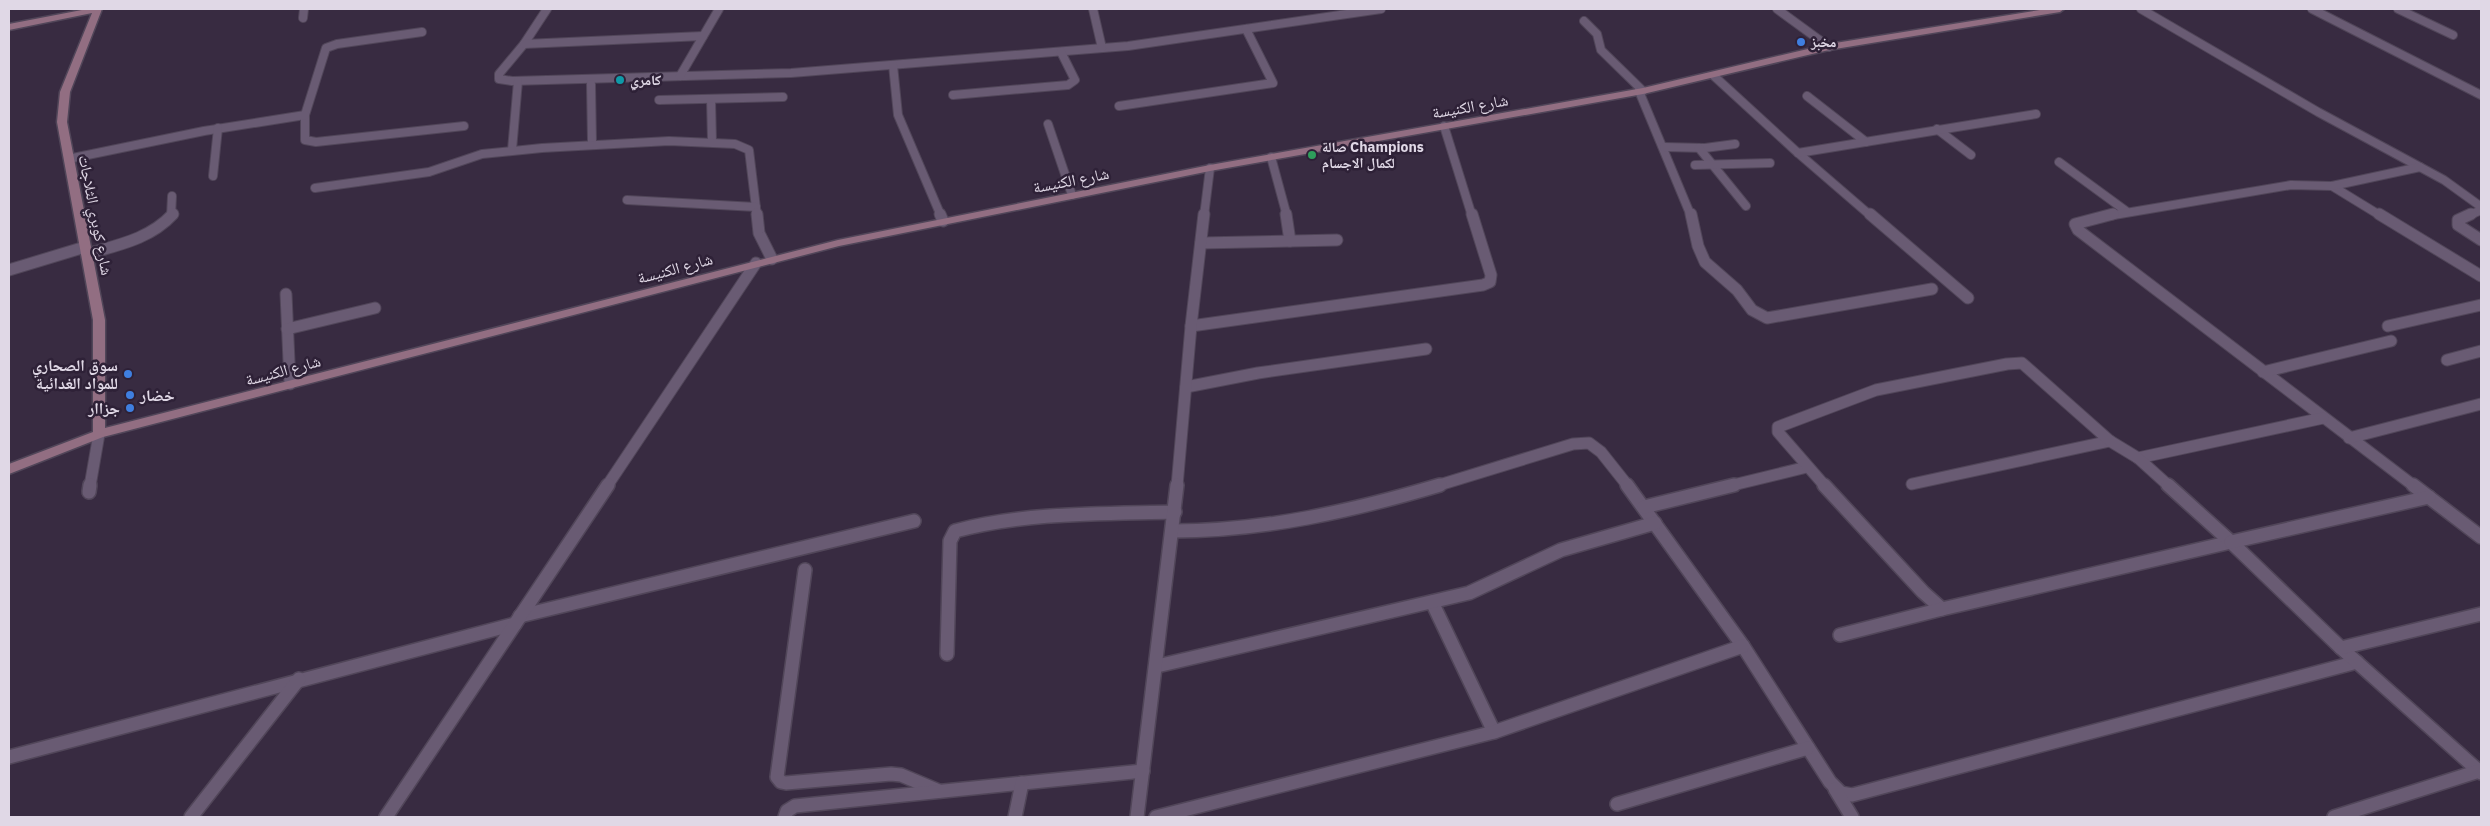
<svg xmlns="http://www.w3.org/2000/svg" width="2490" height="826" font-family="'IBM Plex Sans','Noto Naskh Arabic',sans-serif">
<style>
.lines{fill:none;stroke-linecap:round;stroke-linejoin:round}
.street-far2-casing{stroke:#514659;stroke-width:10}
.street-far1-casing{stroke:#514659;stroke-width:13}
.street-casing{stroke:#514659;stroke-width:16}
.secondary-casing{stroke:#514659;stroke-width:3}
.street-far2{stroke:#695b73;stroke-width:8}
.street-far1{stroke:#695b73;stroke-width:11}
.street{stroke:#695b73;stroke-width:13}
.secondary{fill:#926e82;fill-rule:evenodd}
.shop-dot{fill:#3f7fe0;stroke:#2e2137;stroke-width:2}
.culture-dot{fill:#0f9aa8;stroke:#2e2137;stroke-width:2}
.leisure-dot{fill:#2e9e5b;stroke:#2e2137;stroke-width:2}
.labels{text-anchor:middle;stroke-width:5;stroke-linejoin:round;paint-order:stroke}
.far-poi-label{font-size:14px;font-weight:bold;fill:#e0d8e6;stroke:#2e2137;text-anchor:start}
.street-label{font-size:16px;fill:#e0d8e6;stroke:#2e2137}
.poi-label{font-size:16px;font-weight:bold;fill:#e0d8e6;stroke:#2e2137;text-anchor:end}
</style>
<rect width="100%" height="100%" fill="#382b41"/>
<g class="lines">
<g class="street-far2-casing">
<g id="street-far2">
<polyline points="547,9 524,44 499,74 499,79 512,81 791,73 1128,46 1381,9"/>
<polyline points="1093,9 1102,48"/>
<polyline points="1777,9 1829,47"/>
<polyline points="2141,9 2318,112 2420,167"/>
<polyline points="2312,9 2481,95"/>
<polyline points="2398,9 2453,35"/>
<polyline points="303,18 304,9"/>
<polyline points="1584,21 1597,34 1601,50 1643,91"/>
<polyline points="422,32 337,44 326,48 305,115 305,140 316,142 464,126"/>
<polyline points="524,44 703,36"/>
<polyline points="893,65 898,115 941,216"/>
<polyline points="680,76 719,9"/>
<polyline points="1714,76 1798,153 1871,216"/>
<polyline points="591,84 592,143"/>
<polyline points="1639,91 1691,216"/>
<polyline points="953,95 1068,85 1075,80 1061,52"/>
<polyline points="1807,96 1866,142"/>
<polyline points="711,99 712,142"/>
<polyline points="659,100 783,97"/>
<polyline points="1119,106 1273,83 1246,29"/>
<polyline points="1048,124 1072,195"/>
<polyline points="1444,126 1472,216"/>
<polyline points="1937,129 1971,155"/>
<polyline points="1664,147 1705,148 1735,144"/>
<polyline points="1699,148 1746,206"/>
<polyline points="512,150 518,81"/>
<polyline points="1798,153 2036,114"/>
<polyline points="1271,157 1287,216"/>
<polyline points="68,159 204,131 305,115"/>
<polyline points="2059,162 2126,211"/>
<polyline points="1695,165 1770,163"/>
<polyline points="213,176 218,128"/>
<polyline points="2332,186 2381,216"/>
<polyline points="315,188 429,172 482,154 542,148 669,141 735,144 749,150 757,216"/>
<polyline points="627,200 756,207"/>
<polyline points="171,216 172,196"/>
<polyline points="1204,216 1210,168"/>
<polyline points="2108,216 2291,185 2332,186 2420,167 2444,180 2480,206 2479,211 2468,216"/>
</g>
</g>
<g class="street-far1-casing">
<g id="street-far1">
<polyline points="757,214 759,233 772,259"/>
<polyline points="940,214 943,221"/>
<polyline points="1286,214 1290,241"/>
<polyline points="1691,214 1698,246 1705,262 1737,290 1752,310 1767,318 1932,289"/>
<polyline points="1870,214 1968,298"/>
<polyline points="2113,214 2075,224 2078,230 2414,486"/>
<polyline points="2379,214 2481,276"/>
<polyline points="2471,214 2458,220 2458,225 2481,240"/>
<polyline points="1201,243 1337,240"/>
<path d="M87,254C118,245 150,239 173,214"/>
<polyline points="9,270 85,247"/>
<polyline points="286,294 290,384"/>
<polyline points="1191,326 1483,285 1490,282 1491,275 1472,214"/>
<polyline points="2388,326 2481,305"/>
<polyline points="287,329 375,308"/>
<polyline points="2447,360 2481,351"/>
<polyline points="2263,372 2391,341"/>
<polyline points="1186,387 1258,373 1426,349"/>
<polyline points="2349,438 2481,404"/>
<polyline points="2138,458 2323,418"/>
<polyline points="1912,484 2110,441"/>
<polyline points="90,486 99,434"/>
<polyline points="607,486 756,263"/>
<polyline points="1177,486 1191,326 1204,214"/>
<polyline points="1436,486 1573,444 1589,443 1601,452 1628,486"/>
<polyline points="1729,486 1807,467"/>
<polyline points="1825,486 1778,432 1778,427 1876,390 2007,364 2022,363 2110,441 2138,458 2169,486"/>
</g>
</g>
<g class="street-casing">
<g id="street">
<polyline points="1627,485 1743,646 1830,782 1841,793 1852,795 2357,662"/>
<polyline points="1824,485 1923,592 1942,609 2231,542"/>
<polyline points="2168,485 2231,542"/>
<polyline points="2413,485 2481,537"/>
<polyline points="89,492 90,485"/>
<polyline points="1644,507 1734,485"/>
<path d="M1173,531C1265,531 1352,511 1440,485"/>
<polyline points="2231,542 2341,648 2481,773"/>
<polyline points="2231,542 2429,497"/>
<polyline points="805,570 777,777 781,782 786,783 891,774 901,775 939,791"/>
<polyline points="1432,602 1494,732"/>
<polyline points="520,616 914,521"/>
<polyline points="1840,635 1942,609"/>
<polyline points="2341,648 2481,614"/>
<path d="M947,654L950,541L955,531C1026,512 1102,514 1175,512"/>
<polyline points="1157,666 1469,593 1561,550 1655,523"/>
<polyline points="9,757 515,624"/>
<polyline points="1835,789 1852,817"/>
<polyline points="1617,804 1808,748"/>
<polyline points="191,817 299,679"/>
<polyline points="386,817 608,485"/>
<polyline points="785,817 787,811 795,806 1143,771"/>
<polyline points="1015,817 1022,783"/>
<polyline points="1137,817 1177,485"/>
<polyline points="1156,817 1494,732 1743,646"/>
<polyline points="2334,817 2479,771"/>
</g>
</g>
<g class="secondary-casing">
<polygon id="secondary" points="87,9 102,9 70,92 67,122 105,320 105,428 838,240 1210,165 1643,88 1829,44 2046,9 2064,9 2060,12 1829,50 1643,94 1210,171 839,246 103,437 9,474 9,464 93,432 93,320 57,122 60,92 92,13 9,30 9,24"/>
</g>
<use href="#street-far2" class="street-far2"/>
<use href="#street-far1" class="street-far1"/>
<use href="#street" class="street"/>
<use href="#secondary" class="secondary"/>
</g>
<g class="shop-dot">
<circle cx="1801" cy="42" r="5"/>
<circle cx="128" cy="374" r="5"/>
<circle cx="130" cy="395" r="5"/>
<circle cx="130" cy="408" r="5"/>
</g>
<circle class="culture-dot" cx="620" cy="80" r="5"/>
<circle class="leisure-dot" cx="1312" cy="155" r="5"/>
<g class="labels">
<g class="far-poi-label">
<text x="1811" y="47">مخبز</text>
<text x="630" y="85">كامري</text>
<text x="1322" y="152">صالة Champions<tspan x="1322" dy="16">لكمال الاجسام</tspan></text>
</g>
<g class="street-label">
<text transform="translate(1470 106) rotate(-10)" y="6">شارع الكنيسة</text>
<text transform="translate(1071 180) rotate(-11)" y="6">شارع الكنيسة</text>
<text transform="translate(96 215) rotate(79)" y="6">شارع كوبري الثلاجات</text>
<text transform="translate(675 268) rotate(-15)" y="6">شارع الكنيسة</text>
<text transform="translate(283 370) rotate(-15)" y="6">شارع الكنيسة</text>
</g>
<g class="poi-label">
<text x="118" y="371">سوق الصحاري<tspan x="118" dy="18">للمواد الغدائية</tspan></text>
<text x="140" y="401" text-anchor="start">خضار</text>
<text x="120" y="414">جزاار</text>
</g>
</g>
<rect width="2490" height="826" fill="none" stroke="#e0d8e6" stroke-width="20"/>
</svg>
